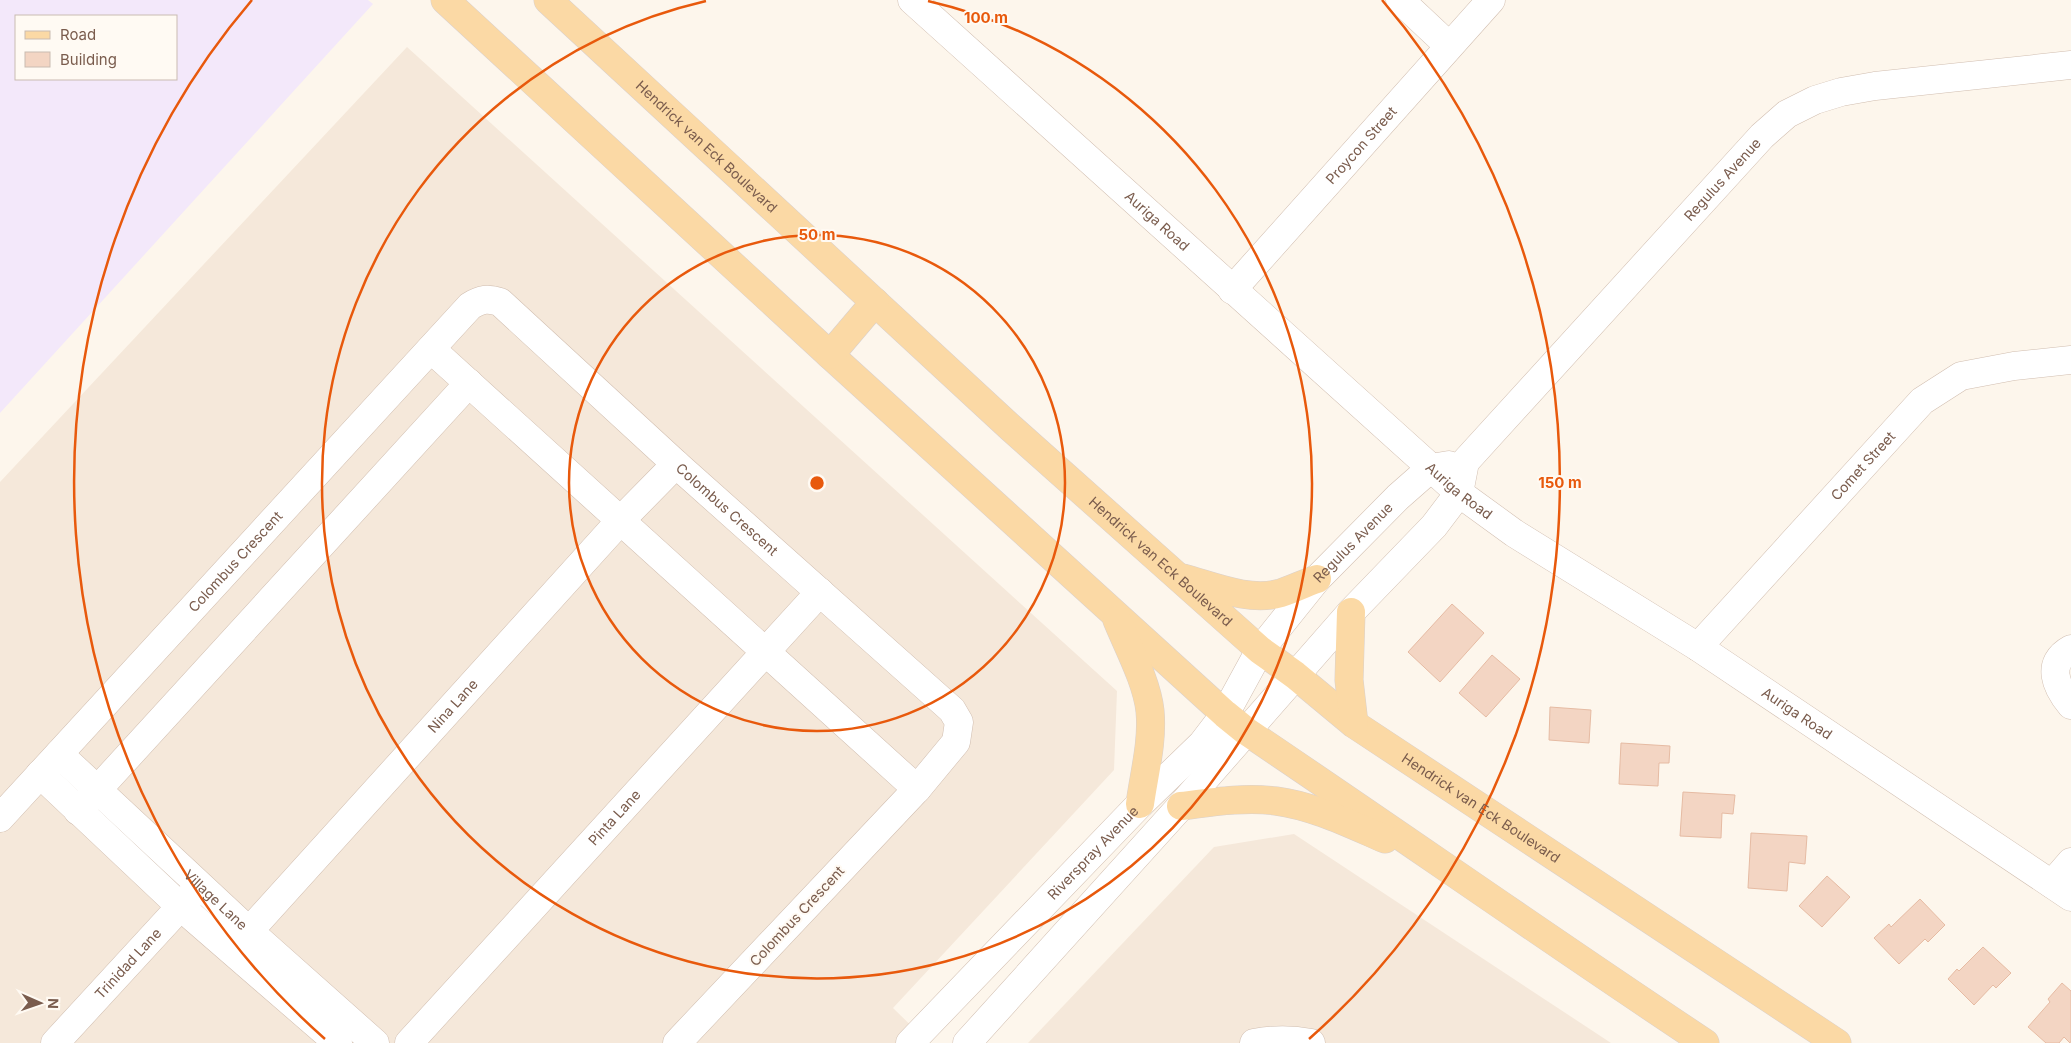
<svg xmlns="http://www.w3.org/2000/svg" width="2071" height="1043" font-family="Inter,sans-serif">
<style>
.residential{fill:#f5e8da}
.education{fill:#f3e8fa;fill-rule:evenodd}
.building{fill:#f3d5c3;stroke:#e6bba3}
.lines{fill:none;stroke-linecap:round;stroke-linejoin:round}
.minor-casing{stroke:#d1beb0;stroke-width:29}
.major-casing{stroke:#dad1cd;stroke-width:29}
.minor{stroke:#fff;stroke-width:28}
.major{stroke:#fbd9a5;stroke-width:28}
.ring{fill:none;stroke:#e8590c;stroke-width:2.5}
.labels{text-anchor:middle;stroke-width:4;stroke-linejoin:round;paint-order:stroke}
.street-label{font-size:14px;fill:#7a5c4d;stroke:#fffaf3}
.centre{fill:#e8590c;stroke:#fffaf3;stroke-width:2.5}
.ring-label{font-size:15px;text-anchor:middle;font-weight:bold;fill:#e8590c;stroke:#fffaf3;stroke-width:4;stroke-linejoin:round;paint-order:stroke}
</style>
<rect width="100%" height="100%" fill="#fdf6ec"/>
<g class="residential">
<polygon points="407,47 1117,691 1114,770 893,1008 929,1043 0,1043 0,482"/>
<polygon points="1294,834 1611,1043 1028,1043 1214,847"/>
</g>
<path class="education" d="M0,0H368L373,4L0,413ZM16,16H176V79H16Z"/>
<g class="building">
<polygon points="1452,604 1484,633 1440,682 1408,652"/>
<polygon points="1492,655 1520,679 1486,717 1459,693"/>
<polygon points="1550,707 1591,710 1589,743 1549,740"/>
<polygon points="1621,743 1670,746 1669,763 1659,763 1658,786 1619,784"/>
<polygon points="1683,792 1735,795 1733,814 1722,813 1721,838 1680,836"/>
<polygon points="1751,833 1807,836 1805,864 1789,862 1787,891 1748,888"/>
<polygon points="1827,876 1850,897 1822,927 1799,906"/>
<polygon points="1920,899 1945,925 1928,942 1925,939 1899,964 1874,938 1889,924 1891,927"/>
<polygon points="1983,947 2011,973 1996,988 1993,985 1974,1005 1948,979 1957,969 1959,971"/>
<polygon points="2062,983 2071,991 2071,1041 2070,1043 2064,1037 2059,1043 2046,1043 2028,1027 2050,1002 2048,999"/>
</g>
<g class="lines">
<g class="minor-casing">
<g id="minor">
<path id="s1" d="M912,0L1459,493L1514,533L1698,647L2071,897"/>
<polyline points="1400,0 1448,45"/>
<path id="s2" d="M1232,290L1491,0"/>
<polyline points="431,349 917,789"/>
<path id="s3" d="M1698,647L1922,401L1961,376L2014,366L2071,360"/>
<path d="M2071,649C2045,663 2056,687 2071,705"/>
<path id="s4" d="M59,754L249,931L375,1043"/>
<polyline points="40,774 181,907 338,1043"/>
<polyline points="78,811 469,383"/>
<path id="s5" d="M0,818L470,306C481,299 488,298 500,302L676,464L952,710L959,722L956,742L917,789L677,1043"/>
<polyline points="2052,884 2071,862"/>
<path id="s6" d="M232,950L620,521L676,464"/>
<path id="s7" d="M55,1043L193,893"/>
<path id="s8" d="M409,1043L820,592"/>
<path id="s9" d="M910,1043L1140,804L1202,744L1225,714L1260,650L1317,579L1398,497L1431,468L1449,465"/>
<path id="s10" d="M967,1043L1181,806L1351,612L1434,526L1459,493L1465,462L1762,136L1787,114L1815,100L1841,92L1875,86L2071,65"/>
<path d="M1254,1043C1274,1039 1291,1039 1311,1043"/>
</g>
</g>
<g class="major-casing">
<g id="major">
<path d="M445,0L830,355L1225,714L1246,731C1399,834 1551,941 1705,1043"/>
<path id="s11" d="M548,0L1011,428L1260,650L1295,675L1354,724L1837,1043"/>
<polyline points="830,355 875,302"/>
<path d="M1183,578C1213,586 1249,602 1281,593C1293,589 1305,583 1317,579"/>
<polyline points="1351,612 1349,680 1354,724"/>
<path d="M1117,620C1128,647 1147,682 1150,711C1153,742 1144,774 1140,804"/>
<path d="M1181,806C1213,802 1245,797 1276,801C1314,806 1350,824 1385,839"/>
</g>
</g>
<use href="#minor" class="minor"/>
<use href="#major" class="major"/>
</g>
<g class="ring">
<circle cx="817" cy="483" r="248"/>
<path d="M928 1A495 495 0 1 1 706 1"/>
<path d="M325 1039A743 743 0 0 1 252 0M1382 0A743 743 0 0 1 1309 1039"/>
</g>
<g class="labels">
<g class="street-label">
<text dy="5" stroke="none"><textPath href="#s2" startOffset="194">Proycon Street</textPath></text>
<text dy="5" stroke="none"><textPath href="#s11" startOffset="216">Hendrick van Eck Boulevard</textPath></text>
<text dy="5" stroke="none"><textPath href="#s10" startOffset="1152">Regulus Avenue</textPath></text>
<text dy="5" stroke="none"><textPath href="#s1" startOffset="330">Auriga Road</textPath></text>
<text dy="5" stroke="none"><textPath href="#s3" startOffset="245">Comet Street</textPath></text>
<text dy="5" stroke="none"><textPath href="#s1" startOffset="735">Auriga Road</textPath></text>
<text dy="5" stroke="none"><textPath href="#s5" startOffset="1034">Colombus Crescent</textPath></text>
<text dy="5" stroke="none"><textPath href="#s9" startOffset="671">Regulus Avenue</textPath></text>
<text dy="5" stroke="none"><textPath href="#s5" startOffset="348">Colombus Crescent</textPath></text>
<text dy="5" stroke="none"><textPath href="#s11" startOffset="831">Hendrick van Eck Boulevard</textPath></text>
<text dy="5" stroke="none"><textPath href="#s6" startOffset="329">Nina Lane</textPath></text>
<text dy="5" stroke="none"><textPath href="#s1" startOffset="1140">Auriga Road</textPath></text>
<text dy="5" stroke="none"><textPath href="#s11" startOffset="1236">Hendrick van Eck Boulevard</textPath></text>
<text dy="5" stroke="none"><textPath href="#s8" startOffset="305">Pinta Lane</textPath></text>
<text dy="5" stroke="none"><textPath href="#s9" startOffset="264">Riverspray Avenue</textPath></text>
<text dy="5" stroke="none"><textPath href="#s4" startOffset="214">Village Lane</textPath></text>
<text transform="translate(797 916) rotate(-47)" y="5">Colombus Crescent</text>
<text dy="5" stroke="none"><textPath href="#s7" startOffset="108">Trinidad Lane</textPath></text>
</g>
</g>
<circle cx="817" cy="483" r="8" class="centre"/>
<g class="ring-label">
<text x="986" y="23">100 m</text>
<text x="817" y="240">50 m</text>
<text x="1560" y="488">150 m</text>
</g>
<rect x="15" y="15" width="162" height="65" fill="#fffaf3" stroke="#cabbb1"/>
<rect x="25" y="31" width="25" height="8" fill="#fbd9a5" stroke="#cabbb1"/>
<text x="60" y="40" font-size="15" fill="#7a5c4d">Road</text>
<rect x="25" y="52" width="25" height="15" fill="#f3d5c3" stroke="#cabbb1"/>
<text x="60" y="65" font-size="15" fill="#7a5c4d">Building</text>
<g transform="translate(40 1003) rotate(92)" stroke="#fffaf3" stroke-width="4" paint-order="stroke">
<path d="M0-4L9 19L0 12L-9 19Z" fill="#7a5c4d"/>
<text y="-8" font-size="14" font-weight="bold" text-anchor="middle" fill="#7a5c4d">N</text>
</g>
</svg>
